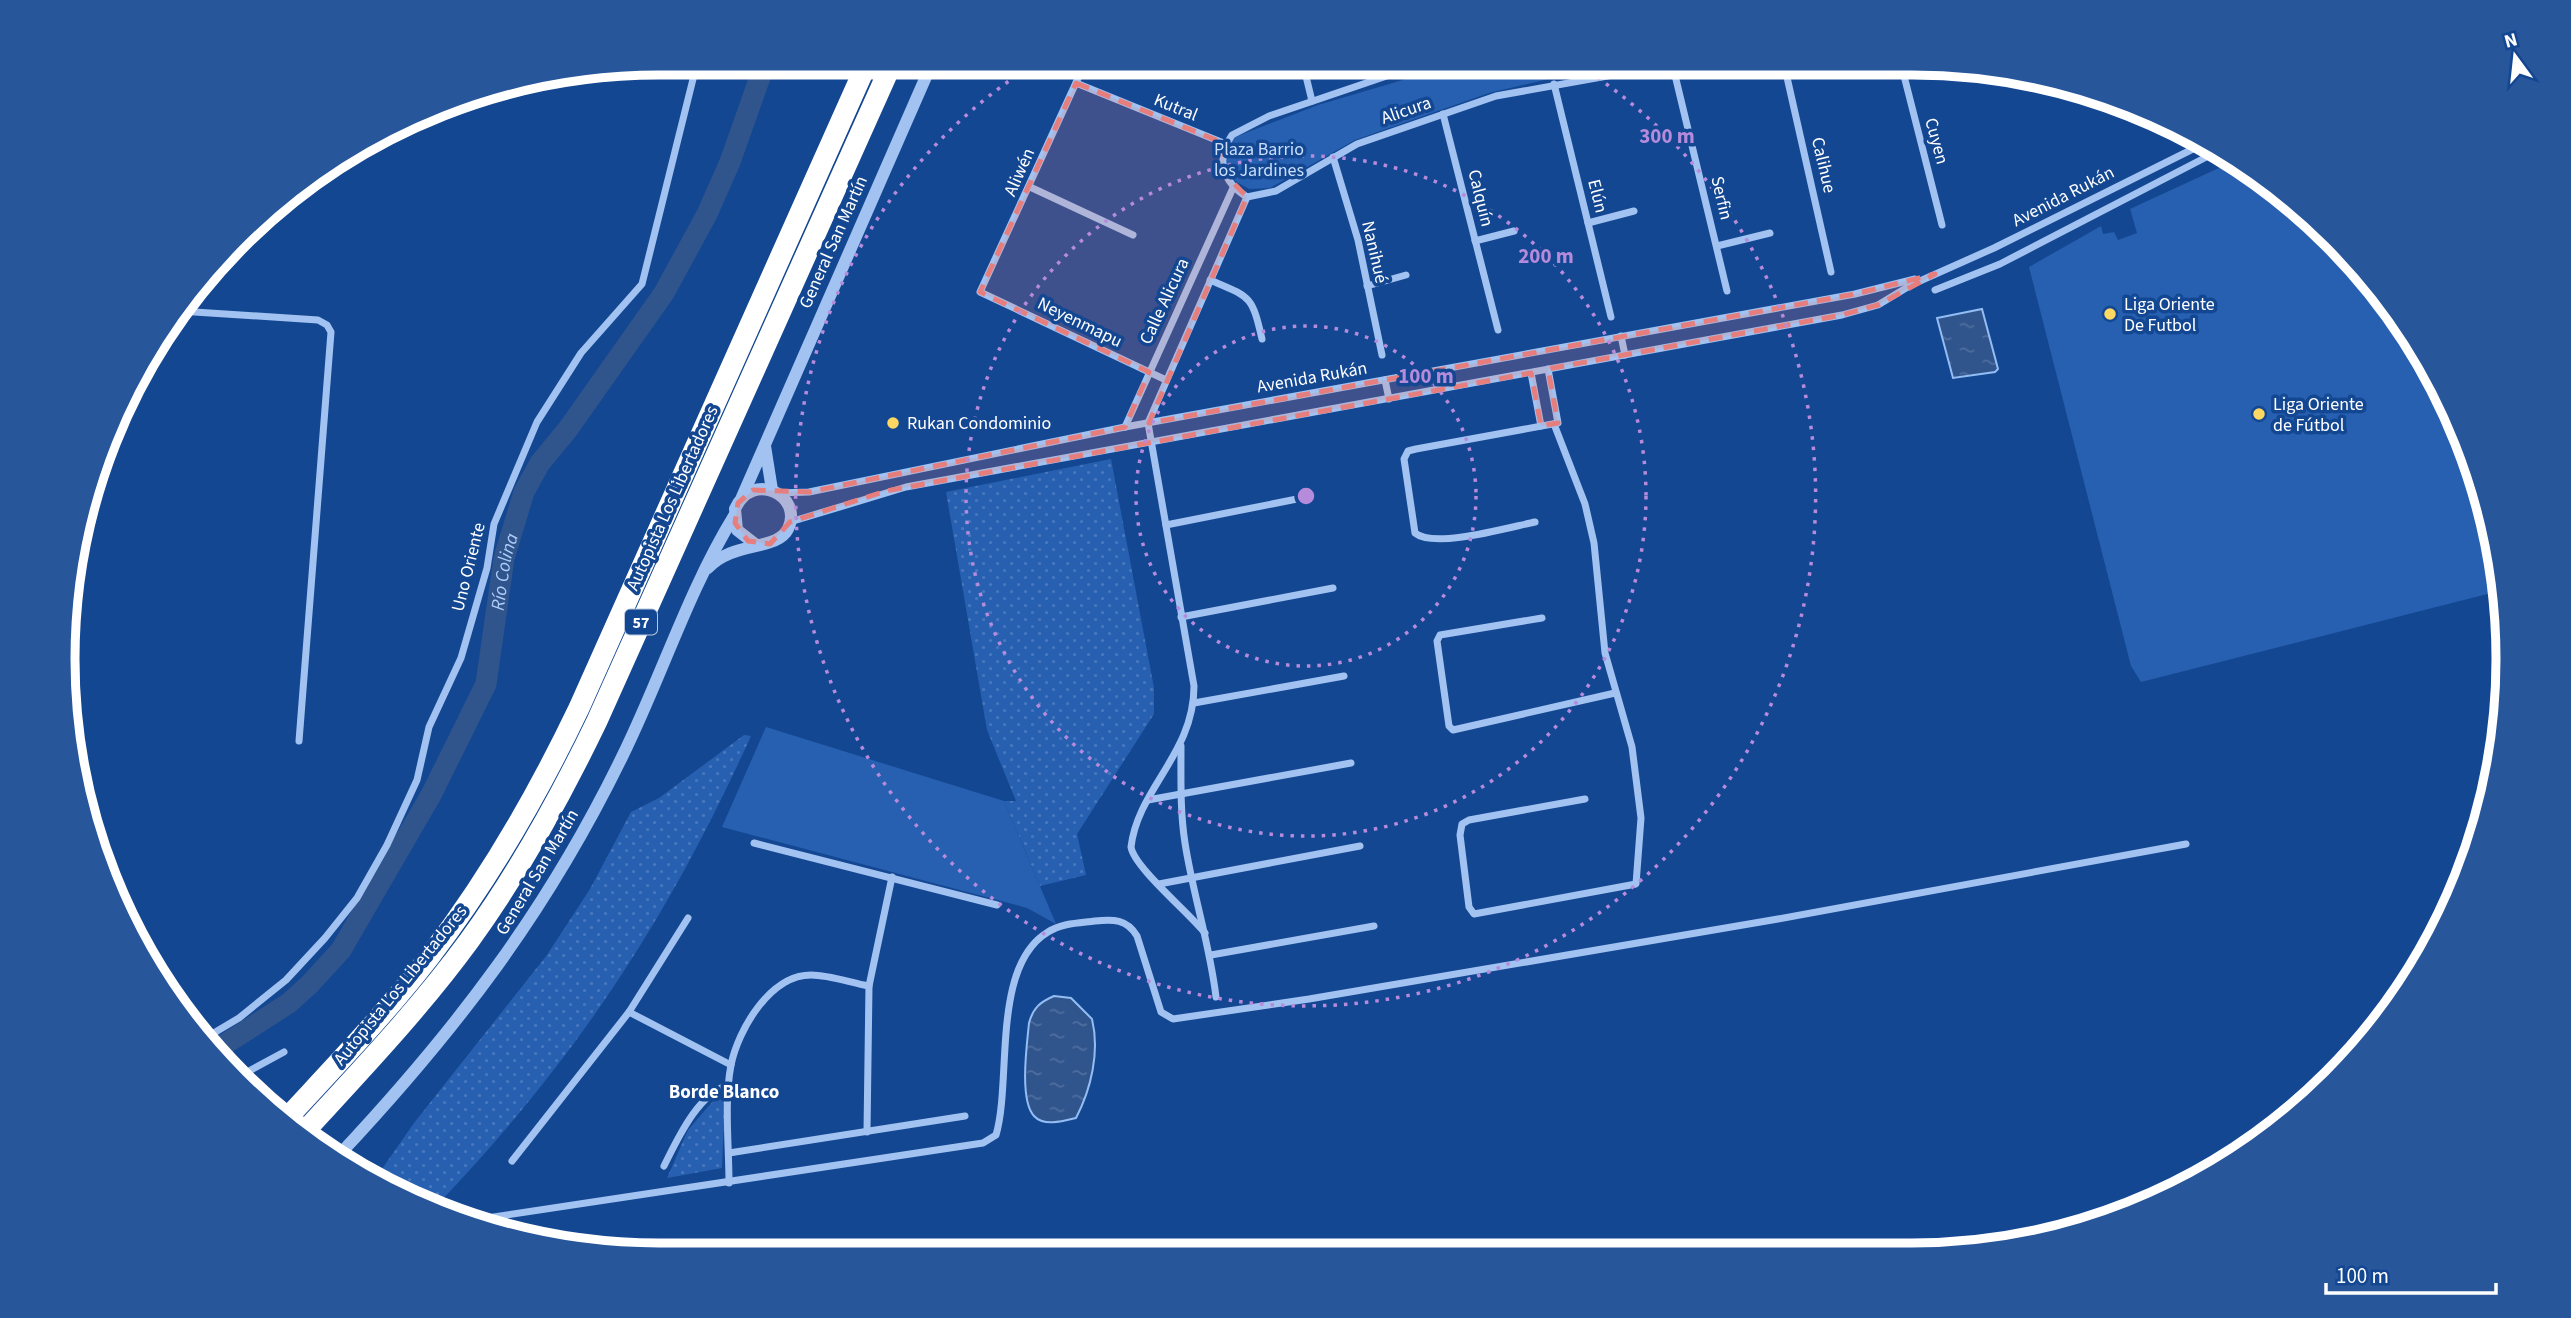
<svg xmlns="http://www.w3.org/2000/svg" width="2571" height="1318" font-family="'Source Sans 3',sans-serif">
<style>
.grass{fill:url(#grass-dots)}
.park{fill:#2760b1}
.water{fill:url(#water-ripples);stroke:#94bdf4;stroke-width:2}
.lines{fill:none;stroke-linecap:round;stroke-linejoin:round}
.river{stroke:#30558d;stroke-width:21}
.minor{stroke:#a2c3f1;stroke-width:7}
.tertiary{stroke:#a2c3f1;stroke-width:12}
.motorway{stroke:#fff;stroke-width:21}
.marked{fill:#e67e7e;fill-opacity:0.2;stroke:#e67e7e;stroke-width:5;stroke-dasharray:14 9;stroke-linejoin:round}
.ring{fill:none;stroke:#b68bdc;stroke-width:3.5;stroke-dasharray:3.5 7}
.poi-dot{fill:#ffd863;stroke:#144792;stroke-width:2.5}
.labels{text-anchor:middle;stroke-width:7;stroke-linejoin:round;paint-order:stroke}
.shield{fill:#144792;stroke:#b8c8de;stroke-width:2}
.shield-label{font-size:16px;font-weight:bold;fill:#fff}
.street-label{font-size:18px;fill:#fff;stroke:#144792}
.park-label{font-size:18px;fill:#cadffc;stroke:#144792}
.poi-label{font-size:18px;fill:#fff;stroke:#144792;text-anchor:start}
.water-label{font-size:19px;font-style:italic;fill:#aecdf8;stroke:#144792}
.neighbourhood-label{font-size:19px;font-weight:bold;fill:#fff;stroke:#144792}
.rim{fill:none;stroke:#fff;stroke-width:9}
.centre{fill:#b68bdc;stroke:#144792;stroke-width:3.5}
.ring-label{font-size:21px;text-anchor:middle;font-weight:bold;fill:#b68bdc;stroke:#144792;stroke-width:7;stroke-linejoin:round;paint-order:stroke}
</style>
<defs>
<pattern id="grass-dots" width="8" height="8" patternUnits="userSpaceOnUse" patternTransform="scale(1.75)"><rect width="8" height="8" fill="#2760b1"/><path d="M2 2h.1M6 6h.1" fill="none" stroke="#4778bd" stroke-width="1.8" stroke-linecap="round"/></pattern>
<pattern id="water-ripples" width="26" height="14" patternUnits="userSpaceOnUse" patternTransform="scale(1.75)"><rect width="26" height="14" fill="#30558d"/><path d="M2 4q2-2 4 0t4 0M15 11q2-2 4 0t4 0" fill="none" stroke="#4f6e9e"/></pattern>
</defs>
<rect width="100%" height="100%" fill="#144792"/>
<g class="grass">
<polygon points="1111,459 1154,688 1154,714 1077,834 1086,875 1040,886 1004,801 1016,801 987,730 946,492"/>
<path d="M744,735L751,736C668,919 577,1058 438,1204C415,1208 393,1192 375,1179L414,1123L547,955L590,889L631,812L659,798Z"/>
<polygon points="720,1093 725,1093 722,1168 667,1178 688,1130"/>
</g>
<g class="park">
<polygon points="1457,64 1680,64 1583,71 1489,93 1355,140 1270,188 1249,189 1235,181 1227,169 1227,149 1235,137 1318,105"/>
<path d="M2234,161C2363,241 2455,374 2489,522C2494,544 2502,567 2503,590L2141,682L2131,666L2029,267L2101,226L2103,234L2114,232L2118,240L2137,233L2130,209Z"/>
<polygon points="766,727 1004,801 1056,924 1027,908 722,827"/>
</g>
<g class="water">
<polygon points="1982,309 1998,369 1995,372 1953,378 1937,318"/>
<path d="M1054,996L1071,998L1092,1019C1100,1052 1091,1089 1076,1118C1064,1121 1044,1127 1034,1116C1019,1100 1027,1044 1029,1023C1033,1008 1040,1002 1054,996Z"/>
</g>
<g class="lines">
<path class="river" id="s1" d="M216,1050L289,1003L310,984L341,950L431,795L486,684L504,558L524,492L540,463L568,429L664,293L707,214L730,162L765,63"/>
<g class="minor">
<polyline points="1085,63 980,292 1166,380"/>
<polyline points="1303,64 1312,101"/>
<polyline points="1784,64 1831,272"/>
<polyline points="1901,64 1942,225"/>
<polyline points="1674,71 1727,291"/>
<polyline points="1076,83 1226,144"/>
<polyline points="1554,84 1611,317"/>
<polyline points="1443,114 1498,330"/>
<polyline points="1333,157 1358,240 1382,355"/>
<polyline points="1030,187 1133,235"/>
<polyline points="1247,197 1276,191 1357,144 1496,96 1613,75 1728,69 1753,64"/>
<path d="M1247,197C1223,182 1215,160 1232,135L1269,116L1422,64"/>
<polyline points="1588,223 1634,211"/>
<polyline points="1475,241 1514,231"/>
<polyline points="1717,246 1770,233"/>
<path d="M1210,280C1250,297 1252,295 1262,339"/>
<polyline points="1367,286 1406,275"/>
<polyline points="1935,290 2000,264 2218,151"/>
<polyline points="179,311 318,320 327,325 331,332 299,741"/>
<polyline points="1621,336 1625,355"/>
<polyline points="1531,373 1541,426"/>
<polyline points="1385,380 1389,399"/>
<polyline points="1554,424 1585,504 1594,543 1605,653 1632,747 1641,818 1636,884 1474,914 1469,907 1460,835 1462,824 1469,820 1585,799"/>
<polyline points="1125,427 1233,188"/>
<polyline points="778,493 809,492 1125,427 1855,294 1915,279"/>
<polyline points="790,522 906,487 1842,315 1878,305 1911,285 1994,248 2205,143"/>
<path d="M1535,522C1510,527 1434,549 1415,533L1404,459L1408,451L1416,449L1558,423L1548,369"/>
<polyline points="1166,525 1312,496"/>
<polyline points="1181,617 1333,588"/>
<polyline points="1542,618 1440,635 1437,641 1449,726 1453,730 1615,693"/>
<polyline points="1194,703 1344,676"/>
<path d="M1181,746C1181,779 1180,811 1185,843C1193,895 1210,945 1216,997"/>
<polyline points="1148,800 1351,763"/>
<polyline points="754,843 997,905"/>
<polyline points="1159,884 1360,846"/>
<path d="M1205,933C1188,912 1134,867 1131,847C1138,788 1194,754 1194,686L1148,423L1247,197"/>
<polyline points="1211,955 1374,926"/>
<polyline points="629,1012 731,1065"/>
<polyline points="207,1037 239,1018 286,980 325,938 357,898 387,845 417,780 429,727 461,658 487,568 494,524 537,422 581,353 642,284 697,63"/>
<polyline points="236,1078 284,1052"/>
<polyline points="867,1132 869,986 892,877"/>
<polyline points="729,1153 965,1116"/>
<polyline points="512,1161 629,1012 688,918"/>
<path d="M664,1166C677,1140 699,1091 730,1085"/>
<path d="M729,1183C729,1145 724,1102 731,1065C738,1030 770,975 811,975C830,975 851,983 869,986"/>
<path d="M467,1221L983,1143L996,1135C1012,1081 991,966 1048,932C1062,923 1079,923 1095,921C1113,919 1127,919 1137,936L1161,1012L1173,1019L1309,999L1778,919L2186,844"/>
</g>
<g class="tertiary">
<polyline points="765,446 772,490"/>
<polyline points="742,497 932,63"/>
<path d="M708,568C733,541 777,551 788,529C804,495 752,470 735,509L737,530L755,544"/>
<path d="M340,1154C457,1029 547,911 622,757C661,678 688,591 734,516"/>
</g>
<g class="motorway">
<path d="M288,1117C337,1064 386,1013 430,956C489,879 537,796 579,708L867,63"/>
<path d="M306,1130C362,1069 420,1008 469,941C519,872 560,798 597,721L892,63"/>
</g>
</g>
<path class="marked" d="M1076,83L1226,144L1223,172L1247,197L1149,423L1855,294L1935,274L1878,305L1842,315L1548,369L1558,423L1541,426L1531,373L886,491L790,522L770,544L748,541L735,523L738,503L753,490L809,492L1125,427L1149,372L980,292Z"/>
<g class="ring">
<circle cx="1306" cy="496" r="170"/>
<circle cx="1306" cy="496" r="340"/>
<path d="M1580 66A510 510 0 1 1 1036 63"/>
</g>
<g class="poi-dot">
<circle cx="2110" cy="314" r="7"/>
<circle cx="2259" cy="414" r="7"/>
<circle cx="893" cy="423" r="7"/>
</g>
<g class="labels">
<rect class="shield" x="625" y="609.5" width="32" height="25" rx="5"/>
<g class="shield-label">
<text x="641" y="628">57</text>
</g>
<g class="street-label">
<text transform="translate(1176 107) rotate(22)" y="6">Kutral</text>
<text transform="translate(1406 110) rotate(-19)" y="6">Alicura</text>
<text transform="translate(1937 141) rotate(75)" y="6">Cuyen</text>
<text transform="translate(1824 165) rotate(77)" y="6">Calihue</text>
<text transform="translate(1019 172) rotate(-66)" y="6">Aliwén</text>
<text transform="translate(1598 196) rotate(76)" y="6">Elún</text>
<text transform="translate(2063 196) rotate(-27)" y="6">Avenida Rukán</text>
<text transform="translate(1481 198) rotate(76)" y="6">Calquín</text>
<text transform="translate(1722 198) rotate(77)" y="6">Serfin</text>
<text transform="translate(833 242) rotate(-66)" y="6">General San Martín</text>
<text transform="translate(1375 252) rotate(77)" y="6">Nanihué</text>
<text transform="translate(1164 301) rotate(-65)" y="6">Calle Alicura</text>
<text transform="translate(1080 322) rotate(26)" y="6">Neyenmapu</text>
<text transform="translate(1312 377) rotate(-10)" y="6">Avenida Rukán</text>
<text transform="translate(672 498) rotate(-66)" y="6">Autopista Los Libertadores</text>
<text transform="translate(468 567) rotate(-76)" y="6">Uno Oriente</text>
<text transform="translate(537 872) rotate(-59)" y="6">General San Martín</text>
<text transform="translate(400 985) rotate(-51)" y="6">Autopista Los Libertadores</text>
</g>
<g class="park-label">
<text x="1259" y="155">Plaza Barrio<tspan x="1259" dy="21">los Jardines</tspan></text>
</g>
<g class="poi-label">
<text x="2124" y="310">Liga Oriente<tspan x="2124" dy="21">De Futbol</tspan></text>
<text x="2273" y="410">Liga Oriente<tspan x="2273" dy="21">de Fútbol</tspan></text>
<text x="907" y="429">Rukan Condominio</text>
</g>
<g class="water-label">
<text dy="7" stroke="none"><textPath href="#s1" startOffset="578">Río Colina</textPath></text>
</g>
<g class="neighbourhood-label">
<text x="724" y="1098">Borde Blanco</text>
</g>
</g>
<path d="M0 0H2571V1318H0ZM659 75H1912A584 584 0 0 1 2496 659V659A584 584 0 0 1 1912 1243H659A584 584 0 0 1 75 659V659A584 584 0 0 1 659 75Z" fill="#27569b" fill-rule="evenodd"/>
<path class="rim" d="M659 75H1912A584 584 0 0 1 2496 659V659A584 584 0 0 1 1912 1243H659A584 584 0 0 1 75 659V659A584 584 0 0 1 659 75Z"/>
<circle cx="1306" cy="496" r="10" class="centre"/>
<g class="ring-label">
<text x="1667" y="143">300 m</text>
<text x="1546" y="263">200 m</text>
<text x="1426" y="383">100 m</text>
</g>
<g transform="translate(2515 56) rotate(345)" stroke="#144792" stroke-width="5" paint-order="stroke">
<path d="M0-5L12 26L0 18L-12 26Z" fill="#ffffff"/>
<text y="-10" font-size="19" font-weight="bold" text-anchor="middle" fill="#ffffff">N</text>
</g>
<path d="M2326 1283v10h170v-10" fill="none" stroke="#ffffff" stroke-width="3.5"/>
<text x="2336" y="1283" font-size="21" fill="#ffffff" stroke="#144792" stroke-width="5" paint-order="stroke">100 m</text>
</svg>
